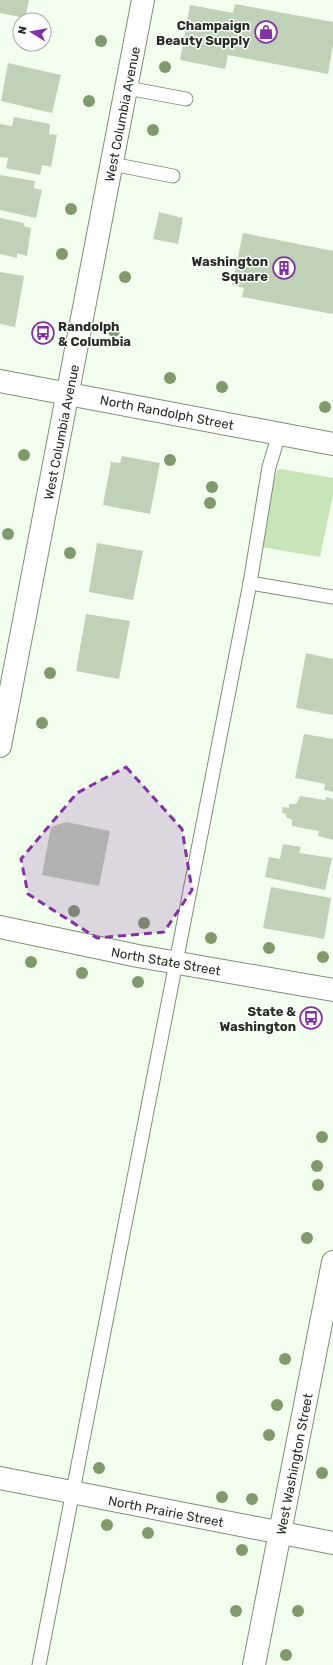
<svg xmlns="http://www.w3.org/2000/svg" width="333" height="1665" font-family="Rubik,sans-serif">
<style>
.green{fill:#c7e5b8}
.building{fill:#bfd1b6}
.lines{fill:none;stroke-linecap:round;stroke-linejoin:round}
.lane-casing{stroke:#7e8f75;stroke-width:15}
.street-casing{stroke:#7e8f75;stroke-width:24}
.secondary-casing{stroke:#7e8f75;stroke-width:24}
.lane{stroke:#fff;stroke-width:13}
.street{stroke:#fff;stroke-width:22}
.secondary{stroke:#fff;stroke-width:22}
.tree{fill:#809a6c}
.marked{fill:#8332a2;fill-opacity:0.2;stroke:#8332a2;stroke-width:3;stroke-dasharray:8 5;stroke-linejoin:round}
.labels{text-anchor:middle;stroke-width:3;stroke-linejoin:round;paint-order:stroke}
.poi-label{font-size:13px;font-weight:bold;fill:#272f24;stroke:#fff;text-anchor:end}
.street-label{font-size:13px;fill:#272f24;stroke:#fff}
</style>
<rect width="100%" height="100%" fill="#f3ffee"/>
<polygon class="green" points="281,469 333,478 333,495 320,557 261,547 273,481 276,476 277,470"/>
<g class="building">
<polygon points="0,0 29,0 25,18 0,13"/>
<polygon points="235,4 333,22 333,45 328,74 228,55 225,69 180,60 190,5 233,13"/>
<polygon points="8,63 61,75 52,113 1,101"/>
<polygon points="14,117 50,124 49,134 57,135 51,167 42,165 40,175 6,168 8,158 0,157 0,124 12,126"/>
<polygon points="0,175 35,181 34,188 42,190 36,218 0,210"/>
<polygon points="159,212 183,218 178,244 153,239"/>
<polygon points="0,218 24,223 24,226 31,228 27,256 17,253 17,258 0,254"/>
<polygon points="243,233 333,251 333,314 242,297 244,288 232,285"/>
<polygon points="0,272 24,276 15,327 0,324"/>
<polygon points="122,456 160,463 150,514 103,505 111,462 120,463"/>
<polygon points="97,543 143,551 133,600 89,592"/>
<polygon points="86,614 130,621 119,679 76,671"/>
<polygon points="306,653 333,659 333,715 296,708"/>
<polygon points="304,734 333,739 333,792 324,790 325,784 295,778"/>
<polygon points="300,796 325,800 326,797 333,799 333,840 318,836 319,831 292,826 292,820 286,817 286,814 282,813 283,807 289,808 289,804 296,804"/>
<polygon points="66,822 110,831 99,886 42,875 51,827"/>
<polygon points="283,844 301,847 299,853 332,858 325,890 265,877 269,857 280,859"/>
<polygon points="271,887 331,898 324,939 263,928"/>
</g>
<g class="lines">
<g class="lane-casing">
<g id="lane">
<polyline points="127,88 186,99"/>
<polyline points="112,164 173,176"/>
<polyline points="250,583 333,597"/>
<polyline points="39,1665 250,583 269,467 279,434"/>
</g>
</g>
<g class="street-casing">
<g id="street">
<polyline points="0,746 143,0"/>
<polyline points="0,1478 333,1543"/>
<polyline points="254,1665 333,1262"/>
</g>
</g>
<g class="secondary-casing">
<g id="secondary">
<polyline points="0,381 333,444"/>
<polyline points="0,927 138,956 333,990"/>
</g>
</g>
<use href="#lane" class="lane"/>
<use href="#street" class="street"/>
<use href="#secondary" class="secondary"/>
</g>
<g class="tree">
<circle cx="101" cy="41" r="6"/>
<circle cx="165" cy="67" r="6"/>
<circle cx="89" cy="101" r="6"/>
<circle cx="153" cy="130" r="6"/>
<circle cx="71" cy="209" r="6"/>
<circle cx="62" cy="254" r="6"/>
<circle cx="125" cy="277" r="6"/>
<circle cx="114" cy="331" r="6"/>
<circle cx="170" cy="378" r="6"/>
<circle cx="222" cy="387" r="6"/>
<circle cx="325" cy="407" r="6"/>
<circle cx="24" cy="455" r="6"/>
<circle cx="170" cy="460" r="6"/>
<circle cx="212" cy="487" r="6"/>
<circle cx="210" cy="503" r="6"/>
<circle cx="8" cy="534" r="6"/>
<circle cx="70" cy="553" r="6"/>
<circle cx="50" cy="673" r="6"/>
<circle cx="42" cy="723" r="6"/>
<circle cx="74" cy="911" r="6"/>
<circle cx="144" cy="923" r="6"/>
<circle cx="211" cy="938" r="6"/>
<circle cx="269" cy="948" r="6"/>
<circle cx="323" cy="957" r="6"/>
<circle cx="31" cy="962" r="6"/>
<circle cx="82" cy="973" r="6"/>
<circle cx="138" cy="982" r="6"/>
<circle cx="322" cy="1137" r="6"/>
<circle cx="317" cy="1166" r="6"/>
<circle cx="318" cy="1185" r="6"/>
<circle cx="307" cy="1238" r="6"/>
<circle cx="285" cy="1359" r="6"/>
<circle cx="277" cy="1405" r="6"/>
<circle cx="269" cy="1435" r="6"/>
<circle cx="99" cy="1468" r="6"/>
<circle cx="322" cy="1473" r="6"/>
<circle cx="222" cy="1497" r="6"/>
<circle cx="252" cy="1499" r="6"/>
<circle cx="107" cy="1525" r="6"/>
<circle cx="148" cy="1533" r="6"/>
<circle cx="242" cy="1550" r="6"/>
<circle cx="236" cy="1611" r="6"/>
<circle cx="298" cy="1611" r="6"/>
<circle cx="286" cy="1655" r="6"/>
</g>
<path class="marked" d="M126,767L182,829L192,890L164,932L97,938L28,894L21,859L77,793Z"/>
<defs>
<g id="shop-ring" transform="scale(1.15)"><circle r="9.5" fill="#fff" stroke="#8332a2" stroke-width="1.5"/><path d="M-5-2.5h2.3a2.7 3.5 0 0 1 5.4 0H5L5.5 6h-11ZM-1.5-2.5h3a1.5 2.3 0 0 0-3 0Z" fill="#8332a2"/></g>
<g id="building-ring" transform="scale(1.15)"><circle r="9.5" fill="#fff" stroke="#8332a2" stroke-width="1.5"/><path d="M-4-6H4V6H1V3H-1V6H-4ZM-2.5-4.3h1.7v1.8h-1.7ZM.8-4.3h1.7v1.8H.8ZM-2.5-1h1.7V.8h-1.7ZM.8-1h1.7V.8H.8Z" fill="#8332a2"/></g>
<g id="bus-ring" transform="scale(1.15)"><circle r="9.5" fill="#fff" stroke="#8332a2" stroke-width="1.5"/><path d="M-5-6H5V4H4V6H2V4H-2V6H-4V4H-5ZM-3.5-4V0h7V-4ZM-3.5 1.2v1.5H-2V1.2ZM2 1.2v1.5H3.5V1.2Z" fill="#8332a2"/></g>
</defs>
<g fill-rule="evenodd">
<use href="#shop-ring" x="266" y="32"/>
<use href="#building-ring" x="284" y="268"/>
<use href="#bus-ring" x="43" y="333"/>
<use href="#bus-ring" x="311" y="1018"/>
</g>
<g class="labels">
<g class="poi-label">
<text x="250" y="30">Champaign<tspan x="250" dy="15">Beauty Supply</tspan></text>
<text x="268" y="266">Washington<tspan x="268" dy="15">Square</tspan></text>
<text x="58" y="331" text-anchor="start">Randolph<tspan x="58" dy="15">&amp; Columbia</tspan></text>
<text x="296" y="1016">State &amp;<tspan x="296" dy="15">Washington</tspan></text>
</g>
<g class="street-label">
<text transform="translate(122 114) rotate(-79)" y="5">West Columbia Avenue</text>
<text transform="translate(167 412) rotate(11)" y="5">North Randolph Street</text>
<text transform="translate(61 432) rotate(-79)" y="5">West Columbia Avenue</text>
<text transform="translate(166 961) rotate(10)" y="5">North State Street</text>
<text transform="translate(294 1464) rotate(-79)" y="5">West Washington Street</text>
<text transform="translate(166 1511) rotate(11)" y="5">North Prairie Street</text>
</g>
</g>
<g transform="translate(32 32) rotate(281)"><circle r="19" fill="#ffffff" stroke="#a9aca7"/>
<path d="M0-3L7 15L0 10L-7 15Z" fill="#8332a2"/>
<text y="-6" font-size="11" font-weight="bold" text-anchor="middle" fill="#272f24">N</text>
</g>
</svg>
